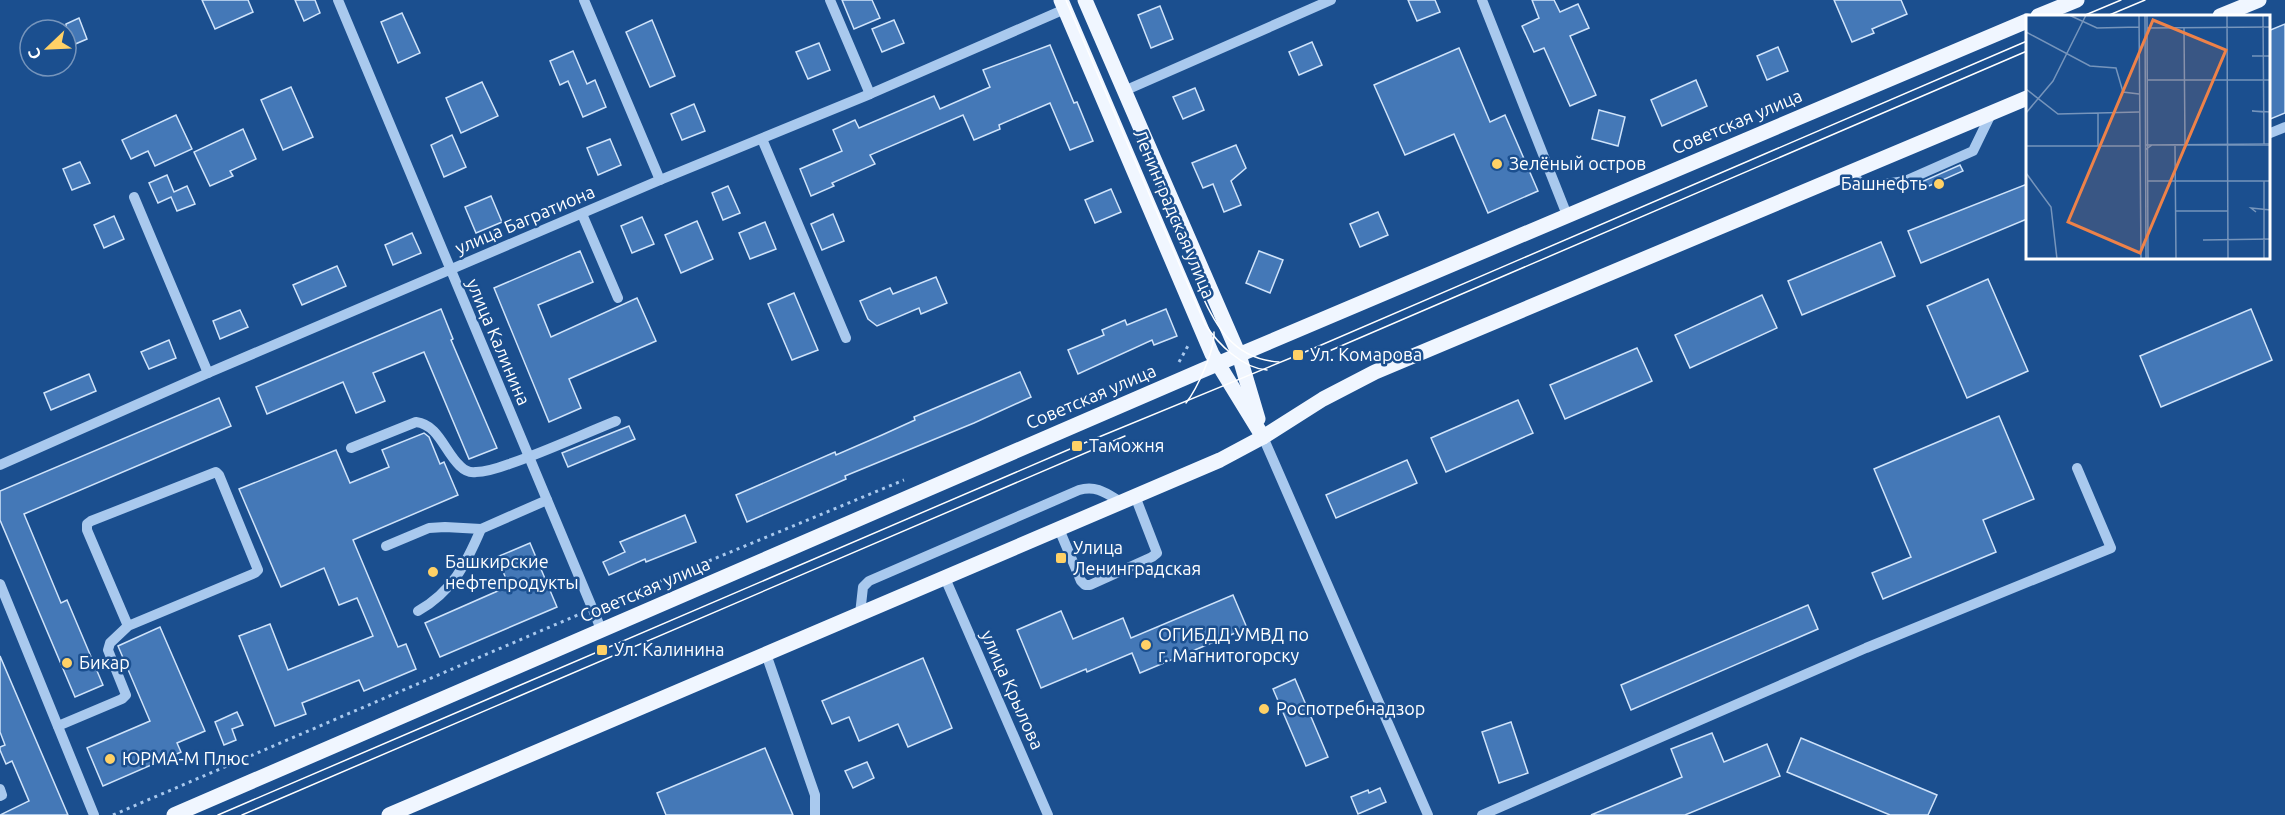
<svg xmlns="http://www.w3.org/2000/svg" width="2285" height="815" font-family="Ubuntu,sans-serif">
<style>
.building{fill:#4478b7;stroke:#cfe3fa;stroke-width:1.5}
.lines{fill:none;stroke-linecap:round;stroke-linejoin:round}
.path{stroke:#a9c9ee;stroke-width:3;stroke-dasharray:3 4.5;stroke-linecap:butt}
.minor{stroke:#a9c9ee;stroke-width:10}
.major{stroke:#f0f6ff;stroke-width:15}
.tram{stroke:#fff;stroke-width:1.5}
.poi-dot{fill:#ffd166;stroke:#1b4f8f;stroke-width:2}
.labels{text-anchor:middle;stroke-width:5;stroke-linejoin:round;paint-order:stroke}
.street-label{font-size:18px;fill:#fff;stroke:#1b4f8f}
.poi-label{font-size:18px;fill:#fff;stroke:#1b4f8f;text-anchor:start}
.inset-road{fill:none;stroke:#7695bc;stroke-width:1.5}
.view{fill:#ee8249;fill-opacity:0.15;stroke:#ee8249;stroke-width:3}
.inset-edge{fill:none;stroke:#fff;stroke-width:3}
</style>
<rect width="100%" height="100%" fill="#1b4f8f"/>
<g class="building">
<polygon points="202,0 248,0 253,12 215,29"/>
<polygon points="295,0 315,0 320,13 304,21"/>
<polygon points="842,0 872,0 880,18 854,29"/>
<polygon points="1408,0 1435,0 1440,12 1417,21"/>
<polygon points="1532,0 1554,0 1560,12 1578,4 1589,28 1570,36 1596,95 1570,106 1544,48 1534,52 1522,26 1539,18"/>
<polygon points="1834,0 1901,0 1907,14 1872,29 1874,33 1852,42"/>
<polygon points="1160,6 1173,39 1151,48 1138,15"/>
<polygon points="402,13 420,53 398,63 381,22"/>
<polygon points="79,18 87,39 66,48 66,24"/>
<polygon points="652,20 675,76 650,87 626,32"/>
<polygon points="894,20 904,43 882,52 872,29"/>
<polygon points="2285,24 2285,113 2268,120 2268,31"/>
<polygon points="1312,42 1322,65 1299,75 1289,52"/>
<polygon points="819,43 830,70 808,79 796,52"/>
<polygon points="1050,45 1074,103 1077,102 1093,141 1070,150 1050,103 999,125 1000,129 974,140 963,115 870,155 875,164 832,183 834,186 811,196 800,169 842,151 833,130 855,120 859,128 934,96 940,109 990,87 983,70"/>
<polygon points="1778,47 1788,71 1767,80 1757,56"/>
<polygon points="1459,48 1490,122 1505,115 1538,191 1488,213 1454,134 1405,155 1374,85"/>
<polygon points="573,51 587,84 595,80 606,107 583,117 568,81 560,85 550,61"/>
<polygon points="1696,80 1707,106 1662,126 1651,100"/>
<polygon points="482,82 498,116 461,133 446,98"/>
<polygon points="291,87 313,137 283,150 261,100"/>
<polygon points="1195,88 1204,110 1183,119 1173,97"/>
<polygon points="694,104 705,131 682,140 671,114"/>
<polygon points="1599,110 1625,117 1618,146 1592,139"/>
<polygon points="176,115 192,149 155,166 148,151 131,159 122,140"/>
<polygon points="243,129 256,159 230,171 233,176 210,186 194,152"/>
<polygon points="452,135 466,167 444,177 431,145"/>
<polygon points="610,139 621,165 598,175 587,148"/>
<polygon points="1236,145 1246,168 1231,181 1241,205 1224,212 1213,184 1203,188 1192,163"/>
<polygon points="80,162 90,183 72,190 63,169"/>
<polygon points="1960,165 1963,171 1922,189 1919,183"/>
<polygon points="167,175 174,192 187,186 195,204 177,211 171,197 158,203 149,183"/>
<polygon points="2027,184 2027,219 1921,263 1908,231"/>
<polygon points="728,186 740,213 723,220 712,193"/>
<polygon points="1111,189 1121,212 1095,223 1085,200"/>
<polygon points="491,196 502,222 476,233 465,207"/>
<polygon points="1378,212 1388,235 1360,247 1350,224"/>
<polygon points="833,214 844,241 822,250 811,224"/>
<polygon points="114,216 124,239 104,248 94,225"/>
<polygon points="642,217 654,244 632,253 621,226"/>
<polygon points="697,221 713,259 681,273 665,235"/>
<polygon points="765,222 776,249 750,259 739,233"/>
<polygon points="412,233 421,253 393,265 385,245"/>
<polygon points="1881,242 1895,276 1802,315 1788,281"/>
<polygon points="580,251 593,282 538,305 551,337 637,298 656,341 569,379 581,408 549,422 494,288"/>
<polygon points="1259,251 1283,260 1270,293 1246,283"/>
<polygon points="337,266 346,286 302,305 293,285"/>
<polygon points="936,277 947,303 921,314 919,308 877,326 868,319 860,301 890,288 893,294"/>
<polygon points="1988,279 2028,371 1967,398 1927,306"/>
<polygon points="794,293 818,350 792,360 768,304"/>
<polygon points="1762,295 1777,328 1690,368 1675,335"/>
<polygon points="441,309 453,339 451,340 497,448 469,459 424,352 373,373 385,401 356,413 343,382 267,414 256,387"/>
<polygon points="1166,309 1177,336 1154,345 1152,340 1078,374 1068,350 1104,335 1102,330 1125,320 1127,325"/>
<polygon points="2251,309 2272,360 2161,407 2140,356"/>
<polygon points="240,310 248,327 220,339 213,321"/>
<polygon points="169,340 176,358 149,369 141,352"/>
<polygon points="1637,348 1652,381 1565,419 1550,385"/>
<polygon points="1020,372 1031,397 974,423 845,476 846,479 747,522 736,495 835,452 836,455 882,435 915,420 914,417"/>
<polygon points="89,374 96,391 51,410 44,393"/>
<polygon points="219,398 231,426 24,514 61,603 67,600 103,685 75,697 0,520 0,491"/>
<polygon points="1518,400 1533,433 1446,472 1431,438"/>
<polygon points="1999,416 2034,499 1983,520 1996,552 1883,599 1872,573 1911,557 1874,469"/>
<polygon points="629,426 635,439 568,467 562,453"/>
<polygon points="424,433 429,437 440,464 444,462 458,495 353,540 398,647 406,644 416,669 364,691 359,680 302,703 306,714 275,726 239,636 270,624 288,670 373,636 357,598 339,605 324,568 281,587 239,489 336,450 350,483 389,467 382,450"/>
<polygon points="1407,460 1417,483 1336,518 1326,495"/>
<polygon points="685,515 696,542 646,562 645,559 609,575 603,562 625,552 620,542"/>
<polygon points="530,543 557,607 440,657 425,623 509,586 497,557"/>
<polygon points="1233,595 1247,628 1140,673 1132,653 1087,672 1086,669 1041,688 1017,630 1061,611 1073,639 1123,618 1131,638"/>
<polygon points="1808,605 1818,629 1631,710 1621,685"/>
<polygon points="160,627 205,731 177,743 181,752 103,786 87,748 150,721 118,646"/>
<polygon points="0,656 68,815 0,815 29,801 12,761 6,764 0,750 0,747 5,745 0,732"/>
<polygon points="923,658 952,728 908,747 898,724 859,741 849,717 832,724 822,701"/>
<polygon points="1295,679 1328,757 1306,766 1273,689"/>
<polygon points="237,712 243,725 232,729 236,740 224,745 215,722"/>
<polygon points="1511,722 1528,773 1499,783 1482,732"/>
<polygon points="1712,733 1724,762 1767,744 1780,776 1685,815 1591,815 1682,777 1671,749"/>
<polygon points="1801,738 1937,795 1928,815 1890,815 1787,772"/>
<polygon points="765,748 793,815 666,815 657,793"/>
<polygon points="867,762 874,778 853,788 845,771"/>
<polygon points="1380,788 1386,802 1358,814 1351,797 1368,790 1369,793"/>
</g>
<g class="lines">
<g class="path">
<polyline points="1179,362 1189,344"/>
<polyline points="605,604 904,480"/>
<polyline points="113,815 580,614"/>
</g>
<g class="minor">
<polyline points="338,0 601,629"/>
<polyline points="584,0 660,180"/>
<polyline points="830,0 870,94"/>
<polyline points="1482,0 1567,215"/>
<polyline points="1124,91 1331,0"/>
<polyline points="2268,134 2285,127"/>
<polyline points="762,139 846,338"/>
<polyline points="1851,173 1864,187 1905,181 1973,151 1991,114"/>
<polyline points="134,197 208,373"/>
<polyline points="582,214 618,298"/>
<polyline points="1263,437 1428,815"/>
<path d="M351,448L416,422C439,425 444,451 460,466C464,470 470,473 476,472C489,472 501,467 512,463C547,451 581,435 616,421"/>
<polyline points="0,465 208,373 660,180 870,94 1065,9"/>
<polyline points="1059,529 1081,581 1085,585 1090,585 1152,557 1157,553 1135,496"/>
<polyline points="386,546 429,528 445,527 481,529"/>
<polyline points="945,578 1048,815"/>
<polyline points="0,584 94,815"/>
<path d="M418,611C452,592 466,564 481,529L547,500"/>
<path d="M860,614L863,587L869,581L1079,490C1096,485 1106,493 1121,502"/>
<polyline points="766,654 815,795 815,815"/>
<polyline points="58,726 122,699 126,695 108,650 110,643 128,626 255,573 258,570 219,475 216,472 91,521 87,524 87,530 128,626"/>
<polyline points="0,789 2,795 0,796"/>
<polyline points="1482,815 1866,648 2111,548 2077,468"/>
</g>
<g class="major">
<polyline points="1061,0 1212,354 1263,437"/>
<polyline points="1085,0 1239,355 1258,419"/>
<polyline points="2038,16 2077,0"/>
<polyline points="2220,16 2259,0"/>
<polyline points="174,815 1203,370 2027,21"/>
<polyline points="389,815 1220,460 1263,437 1323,399 1375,372 2027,98"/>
</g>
<g class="tram">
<path d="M1066,0L1205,324C1218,344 1242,368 1267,370"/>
<polyline points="2083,16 2121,0"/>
<polyline points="2107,16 2145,0"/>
<path d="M1197,284C1214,323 1231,359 1279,362"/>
<polyline points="1313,358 2027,51"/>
<path d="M1186,403C1197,389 1215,350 1214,332"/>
<polyline points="218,815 1077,446 1298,355 2027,41"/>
<polyline points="242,815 1125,436"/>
</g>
</g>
<g class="poi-dot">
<circle cx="1497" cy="164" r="6"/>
<circle cx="1939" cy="184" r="6"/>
<rect x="1292" y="349" width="12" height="12" rx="3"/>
<rect x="1071" y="440" width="12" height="12" rx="3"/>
<rect x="1055" y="552" width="12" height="12" rx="3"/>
<circle cx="433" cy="572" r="6"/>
<circle cx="1146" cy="645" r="6"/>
<rect x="596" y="644" width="12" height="12" rx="3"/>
<circle cx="67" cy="663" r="6"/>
<circle cx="1264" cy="709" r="6"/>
<circle cx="110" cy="759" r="6"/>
</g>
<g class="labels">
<g class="street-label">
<text transform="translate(1737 122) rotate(-23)" y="6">Советская улица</text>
<text transform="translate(1174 214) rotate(67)" y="6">Ленинградская улица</text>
<text transform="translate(525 220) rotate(-23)" y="6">улица Багратиона</text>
<text transform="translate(498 342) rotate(67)" y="6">улица Калинина</text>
<text transform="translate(1091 397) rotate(-23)" y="6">Советская улица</text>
<text transform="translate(645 590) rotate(-23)" y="6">Советская улица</text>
<text transform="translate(1012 690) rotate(66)" y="6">улица Крылова</text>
</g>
<g class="poi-label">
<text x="1509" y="170">Зелёный остров</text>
<text x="1927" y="190" text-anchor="end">Башнефть</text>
<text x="1310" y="361">Ул. Комарова</text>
<text x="1089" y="452">Таможня</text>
<text x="1073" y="554">Улица<tspan x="1073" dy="21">Ленинградская</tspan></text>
<text x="445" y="568">Башкирские<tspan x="445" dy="21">нефтепродукты</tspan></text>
<text x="1158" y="641">ОГИБДД УМВД по<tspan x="1158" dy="21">г. Магнитогорску</tspan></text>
<text x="614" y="656">Ул. Калинина</text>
<text x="79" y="669">Бикар</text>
<text x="1276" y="715">Роспотребнадзор</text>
<text x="122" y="765">ЮРМА-М Плюс</text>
</g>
</g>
<g transform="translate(2026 15)">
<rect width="244" height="244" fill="#1b4f8f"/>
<path class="inset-road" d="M43,0L71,13L113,12M113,0L115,244M119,0L120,244M121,0L122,244M201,0L202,244M237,0L238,129M121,13L245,12M158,13L159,129M0,17L64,51L90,53L97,77L113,79M226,41H245M121,65H245M0,74L32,99L113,97M238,97L226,96L245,97M0,98L27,66L60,0M120,130L245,129M0,131H114M72,131V98M149,131L150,244M119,135L126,130H245M0,158L25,192L31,244M122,166H245M150,196H202M230,197L225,193L245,195M177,225L245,224M238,244V166"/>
<path class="view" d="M127,5L200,35L114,238L42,207Z"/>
<rect width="244" height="244" class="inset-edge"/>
</g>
<g transform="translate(48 48) rotate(247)"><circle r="28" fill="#1b4f8f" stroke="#7695bc" stroke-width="1.5"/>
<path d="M0-4.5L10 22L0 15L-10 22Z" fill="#ffd166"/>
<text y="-9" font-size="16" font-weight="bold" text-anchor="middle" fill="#ffffff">С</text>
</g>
</svg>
